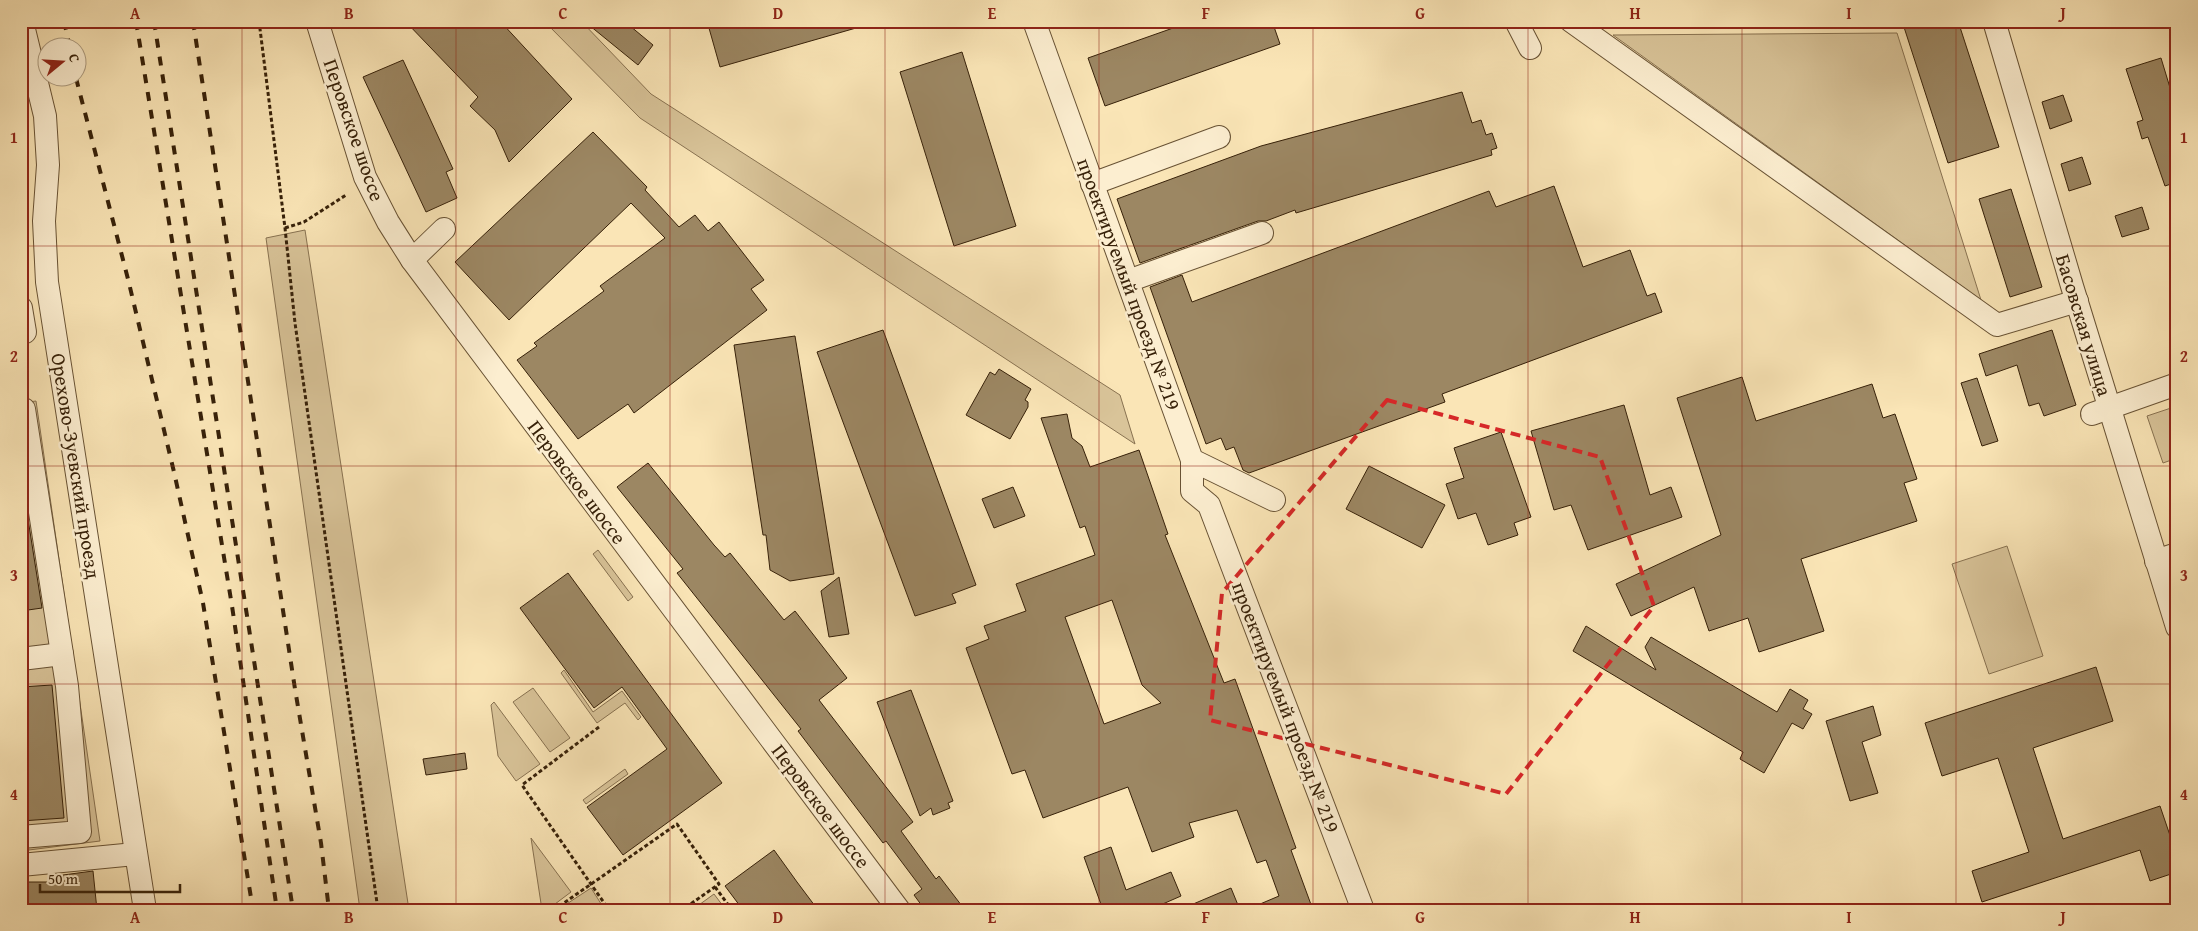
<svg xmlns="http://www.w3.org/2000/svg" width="2198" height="931" font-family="'Gentium Book Plus',serif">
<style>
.green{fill:#d9c499;stroke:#887251}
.building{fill:#9c8763;stroke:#372109;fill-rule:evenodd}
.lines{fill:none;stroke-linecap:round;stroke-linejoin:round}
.minor-casing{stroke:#685234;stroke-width:24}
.path{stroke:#372109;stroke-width:3;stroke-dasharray:4 2.5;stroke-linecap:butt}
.minor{stroke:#fceed0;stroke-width:22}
.rail{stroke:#372109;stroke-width:4;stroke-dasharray:9 9;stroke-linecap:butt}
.marked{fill:none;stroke:#d62828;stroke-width:4;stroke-dasharray:10 6;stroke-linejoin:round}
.grid{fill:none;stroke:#8f2418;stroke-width:1;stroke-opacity:0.55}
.labels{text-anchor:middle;stroke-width:5;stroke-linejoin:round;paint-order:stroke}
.street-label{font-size:20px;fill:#372109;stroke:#fceed0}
.neatline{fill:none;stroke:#8f2418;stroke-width:2}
.grid-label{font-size:16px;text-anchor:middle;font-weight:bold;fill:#8f2418}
</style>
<rect width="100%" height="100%" fill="#fae5b6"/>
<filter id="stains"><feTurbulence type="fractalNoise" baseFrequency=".004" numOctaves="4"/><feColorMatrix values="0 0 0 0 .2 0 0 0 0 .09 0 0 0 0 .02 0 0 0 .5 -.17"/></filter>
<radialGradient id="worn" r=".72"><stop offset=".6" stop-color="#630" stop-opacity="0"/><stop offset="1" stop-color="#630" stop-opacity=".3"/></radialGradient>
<g class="green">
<polygon points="544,21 581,21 651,94 1120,395 1135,444 640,118"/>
<polygon points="1897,33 1981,300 1613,35"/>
<polygon points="305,230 409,910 360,910 266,238"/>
<polygon points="36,401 100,841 21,851 21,403"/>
<polygon points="2177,406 2177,458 2163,463 2147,416"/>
<polygon points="2007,546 2043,656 1989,674 1952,564"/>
<polygon points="598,550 633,597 628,601 593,554"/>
<polygon points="564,670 593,712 622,691 641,717 638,720 625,703 597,723 561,673"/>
<polygon points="533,688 570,738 550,752 513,702"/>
<polygon points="494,702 540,764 516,781 498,756 491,705"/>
<polygon points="625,769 628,774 586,804 583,800"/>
<polygon points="531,838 571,892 547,910 542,910"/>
<polygon points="591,888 605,910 560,910 559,909"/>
<polygon points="714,894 726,910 692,910"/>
</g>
<g class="building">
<polygon points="405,21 500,21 572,99 509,162 495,130 470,106 478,97"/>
<polygon points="584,21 624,21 653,45 638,65"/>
<polygon points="707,21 863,21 863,26 720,67"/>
<polygon points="1193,21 1272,21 1280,44 1105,106 1088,58"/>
<polygon points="1902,21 1958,21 1999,147 1948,163"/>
<polygon points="962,52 1016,226 954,246 900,72"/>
<polygon points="2161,58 2171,91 2177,89 2177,182 2165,186 2148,137 2142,139 2137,122 2143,120 2126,69"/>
<polygon points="403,60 453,169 446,172 457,198 426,212 363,77"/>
<polygon points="1462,92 1472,123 1481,120 1486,135 1492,133 1497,148 1491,150 1492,155 1296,213 1295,210 1266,221 1258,221 1140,263 1117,199 1261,146"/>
<polygon points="2063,95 2072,121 2050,129 2042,102"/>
<polygon points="593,132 647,187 645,190 679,227 695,215 708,231 719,222 764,280 751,289 767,310 634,413 628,404 578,439 517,360 537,346 534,343 604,291 600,286 665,238 631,203 509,320 455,262"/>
<polygon points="2082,157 2091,184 2069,191 2061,164"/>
<polygon points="1554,186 1583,267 1630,250 1647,296 1655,293 1662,312 1442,394 1445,402 1249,473 1243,470 1234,447 1226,450 1221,438 1206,444 1150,287 1182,275 1192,302 1489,191 1496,207"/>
<polygon points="2011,189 2042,287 2010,297 1979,199"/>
<polygon points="2142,207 2149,229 2122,237 2115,216"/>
<polygon points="883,330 976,585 952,594 956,603 915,616 817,352"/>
<polygon points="2052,330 2076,405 2044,416 2039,403 2029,406 2017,365 1986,376 1979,354"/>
<polygon points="795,336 834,574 790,581 770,570 766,535 763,535 734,345"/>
<polygon points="999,369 1031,389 1025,400 1028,402 1028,407 1010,439 966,415 990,372 995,375"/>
<polygon points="1742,377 1756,421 1872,384 1883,418 1895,414 1917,479 1904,483 1917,521 1801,559 1824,631 1759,652 1748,618 1709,631 1694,587 1631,616 1616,584 1721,535 1677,398"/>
<polygon points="1977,378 1998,441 1982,446 1961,383"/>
<polygon points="1624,405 1650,495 1671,487 1682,517 1588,550 1571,505 1554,510 1531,431"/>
<path d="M1067,414L1072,438L1082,446L1090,467L1139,450L1168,534L1165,535L1224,683L1235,679L1296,848L1291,850L1313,910H1246L1279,896L1266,860L1257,863L1237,810L1189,823L1194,837L1152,852L1128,787L1043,818L1025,770L1012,774L966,648L989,639L984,626L1026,611L1016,584L1095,555L1085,526L1080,528L1041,418ZM1112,600L1142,685L1161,703L1104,724L1065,617Z"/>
<polygon points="1501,432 1531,517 1514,523 1518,535 1488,545 1476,513 1458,519 1446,484 1464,478 1454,448"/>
<polygon points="648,463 714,545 725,557 730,553 784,620 795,611 847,678 819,700 913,822 901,831 936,879 939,876 965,910 925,910 914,895 922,889 886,841 883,843 798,731 801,729 677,573 683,569 617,487"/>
<polygon points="1369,466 1445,505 1422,548 1346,509"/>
<polygon points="1013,487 1025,516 994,528 982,499"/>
<polygon points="21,500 25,500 42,608 21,611"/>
<polygon points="568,573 722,783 623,855 587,807 667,749 622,687 594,708 520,608"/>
<polygon points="839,577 849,634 829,637 821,591"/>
<polygon points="1586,626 1656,670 1645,647 1651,637 1777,712 1790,689 1808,700 1803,709 1812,714 1803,729 1792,723 1764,773 1740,759 1743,752 1573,651"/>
<polygon points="2096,667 2113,721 2033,748 2063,839 2160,806 2177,856 2177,872 2150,881 2140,850 1982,902 1972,871 2029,852 1998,758 1942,776 1925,723"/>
<polygon points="52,685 64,818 21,821 21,687"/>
<polygon points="911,690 953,801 948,803 950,808 933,815 931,808 920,816 877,702"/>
<polygon points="1873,706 1881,735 1862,742 1878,793 1850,801 1826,721"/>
<polygon points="465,753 467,769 426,775 423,759"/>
<polygon points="1111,847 1126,890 1171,872 1181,896 1149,910 1103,910 1084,857"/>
<polygon points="774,850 797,882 818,910 743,910 725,886"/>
<polygon points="93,871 97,910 21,910 21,882 52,882 63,875"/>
<polygon points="1231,888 1240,910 1179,910"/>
</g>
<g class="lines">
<g class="minor-casing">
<g id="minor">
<polyline points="22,21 45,116 48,165 44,221 47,282 145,910"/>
<polyline points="317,21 365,177 388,222 412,260 899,910"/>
<polyline points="1034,21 1192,460 1274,500"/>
<polyline points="1516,21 1530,48"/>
<polyline points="1571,21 1997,325 2077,301"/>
<polyline points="1994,21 2072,286 2177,627"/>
<polyline points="1092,184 1219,137"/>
<polyline points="412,260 444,229"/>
<polyline points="1128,281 1262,233"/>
<polyline points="21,308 25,332 21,332"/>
<polyline points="21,409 24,409 67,686 80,832 21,837"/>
<polyline points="2092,414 2177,384"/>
<polyline points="1192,460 1192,491 1209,505 1363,910"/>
<polyline points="2156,561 2177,554"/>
<polyline points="21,659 62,654"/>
<polyline points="21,865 135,854"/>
</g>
</g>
<g class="path">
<polyline points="259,21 285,228 295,323 378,910"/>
<polyline points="285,228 304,222 346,195"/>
<polyline points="2172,645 2177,661"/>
<polyline points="599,727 522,785 609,910"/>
<polyline points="715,887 732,910"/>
<polyline points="554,910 677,824 719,884 682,910"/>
</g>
<use href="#minor" class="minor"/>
<g class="rail">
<polyline points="64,21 70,48"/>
<polyline points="136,21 232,606 277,910"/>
<polyline points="154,21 293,910"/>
<polyline points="193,21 295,689 321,843 329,910"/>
<polyline points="76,78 128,279 174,472 203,603 253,910"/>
</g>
</g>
<path class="marked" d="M1387,400L1600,457L1654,606L1506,794L1210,720L1222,593Z"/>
<path class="grid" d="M242,21V910M456,21V910M670,21V910M885,21V910M1099,21V910M1313,21V910M1528,21V910M1742,21V910M1956,21V910M21,246H2177M21,466H2177M21,684H2177"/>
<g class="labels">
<g class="street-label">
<text transform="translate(354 130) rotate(71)" y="7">Перовское шоссе</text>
<text transform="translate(1129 284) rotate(70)" y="7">проектируемый проезд № 219</text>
<text transform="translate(2084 325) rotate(73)" y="7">Басовская улица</text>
<text transform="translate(76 466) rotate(81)" y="7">Орехово-Зуевский проезд</text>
<text transform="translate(577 482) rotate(53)" y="7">Перовское шоссе</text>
<text transform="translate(1286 707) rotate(69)" y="7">проектируемый проезд № 219</text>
<text transform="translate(821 806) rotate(53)" y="7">Перовское шоссе</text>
</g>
</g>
<rect width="2198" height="931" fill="none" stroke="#fae5b6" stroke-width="55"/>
<g transform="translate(62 62) rotate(72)"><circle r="24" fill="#fceed0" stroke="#ad9c80"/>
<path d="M0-4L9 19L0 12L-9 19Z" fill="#8f2418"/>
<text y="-8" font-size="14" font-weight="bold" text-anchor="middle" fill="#372109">С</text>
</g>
<path d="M40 884v8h140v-8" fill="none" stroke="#372109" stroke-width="2.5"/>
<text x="48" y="884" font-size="15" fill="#372109" stroke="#fceed0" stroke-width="4" paint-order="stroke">50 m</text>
<rect x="28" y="28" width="2142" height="876" class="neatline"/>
<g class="grid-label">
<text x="135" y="19">A</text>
<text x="349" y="19">B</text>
<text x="563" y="19">C</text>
<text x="778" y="19">D</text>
<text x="992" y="19">E</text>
<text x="1206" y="19">F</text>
<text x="1420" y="19">G</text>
<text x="1635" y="19">H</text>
<text x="1849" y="19">I</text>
<text x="2063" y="19">J</text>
<text x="14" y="143">1</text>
<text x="2184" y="143">1</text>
<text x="14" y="362">2</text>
<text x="2184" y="362">2</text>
<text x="14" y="581">3</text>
<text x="2184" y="581">3</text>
<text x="14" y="800">4</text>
<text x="2184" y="800">4</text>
<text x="135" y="923">A</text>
<text x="349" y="923">B</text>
<text x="563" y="923">C</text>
<text x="778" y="923">D</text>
<text x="992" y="923">E</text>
<text x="1206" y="923">F</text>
<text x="1420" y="923">G</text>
<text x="1635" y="923">H</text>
<text x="1849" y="923">I</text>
<text x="2063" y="923">J</text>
</g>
<rect width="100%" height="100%" filter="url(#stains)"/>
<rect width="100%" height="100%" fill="url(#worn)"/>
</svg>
